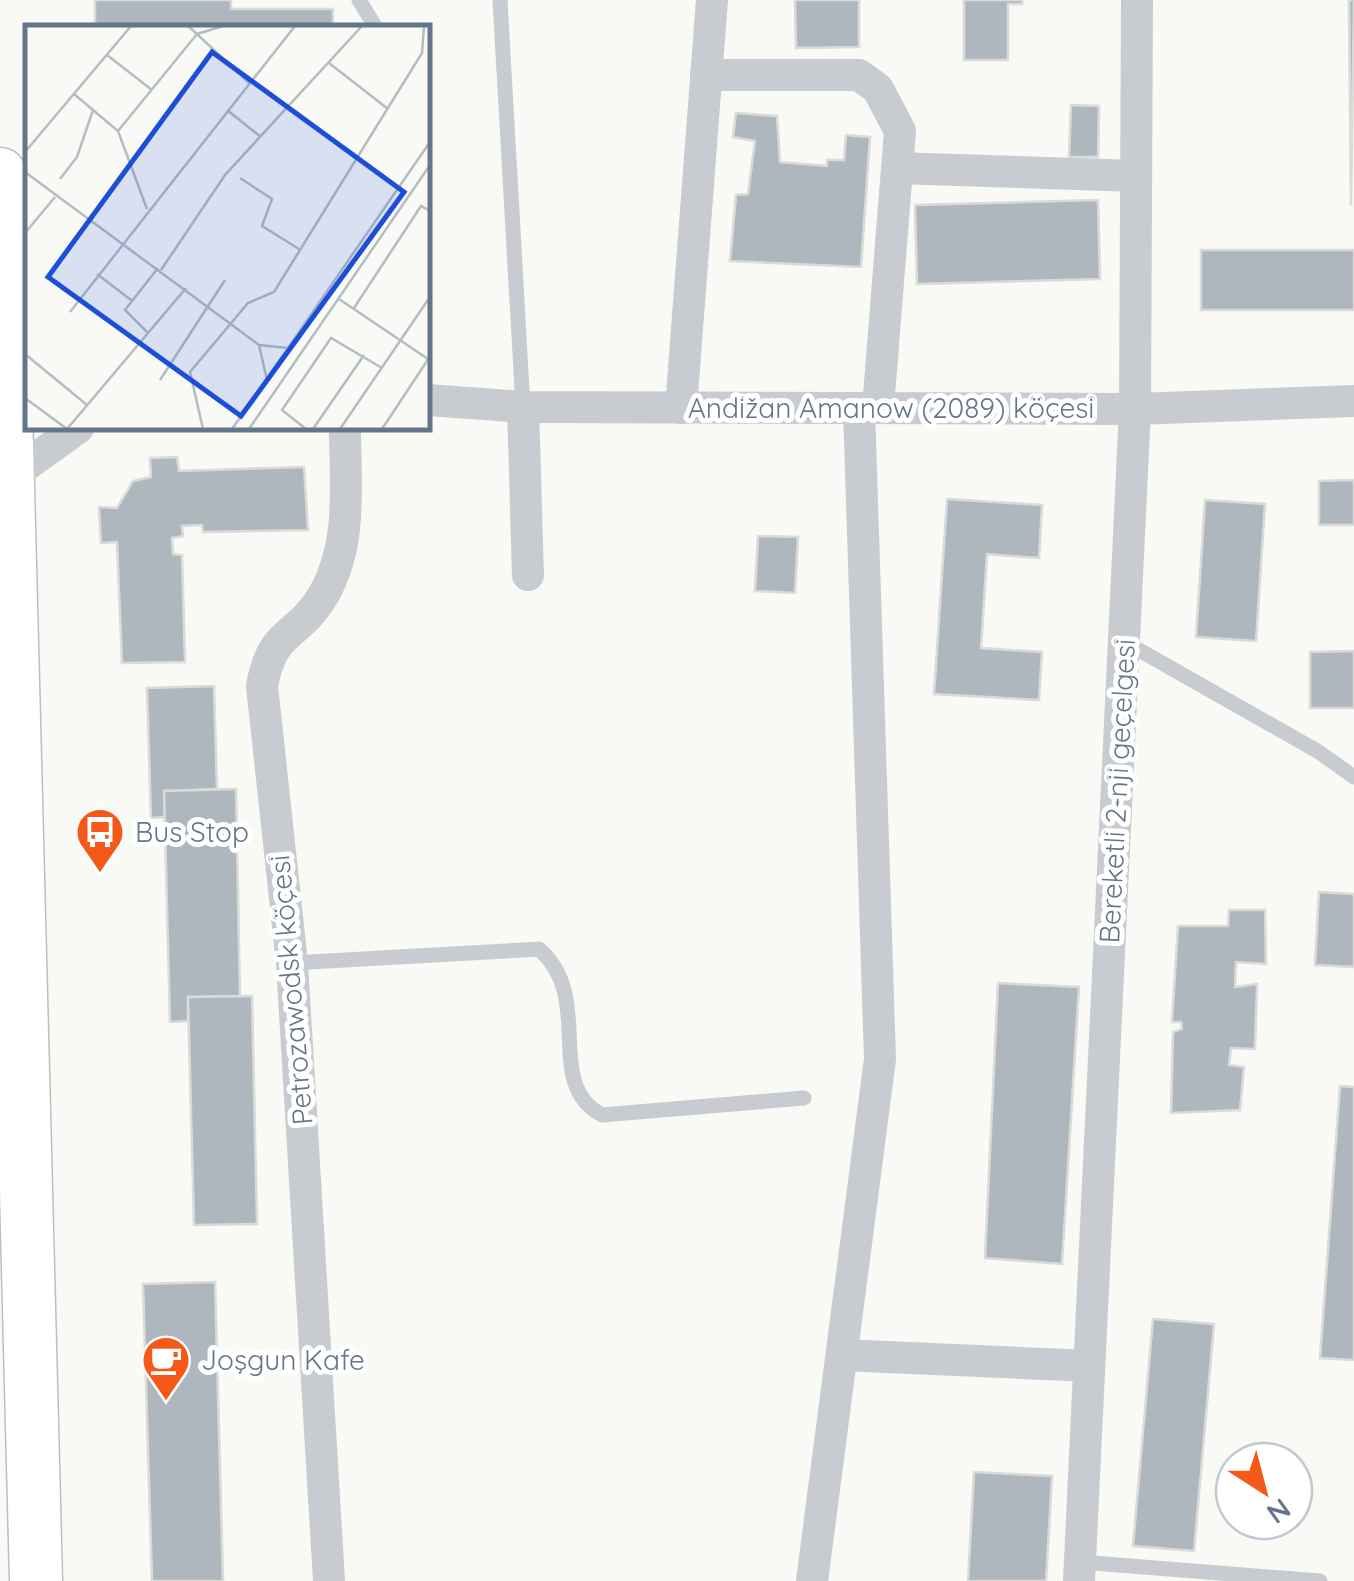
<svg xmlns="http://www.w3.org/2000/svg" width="1354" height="1581" font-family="Quicksand,sans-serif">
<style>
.building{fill:#aeb7be;stroke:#dadad8;stroke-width:2.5}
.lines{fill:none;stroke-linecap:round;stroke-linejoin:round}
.primary-casing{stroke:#bbbfc3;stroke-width:55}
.service{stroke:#c8ccd0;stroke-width:15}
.minor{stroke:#c8ccd0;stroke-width:32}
.primary{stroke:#fff;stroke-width:52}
.labels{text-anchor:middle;stroke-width:10;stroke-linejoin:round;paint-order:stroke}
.street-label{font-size:28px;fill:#64778a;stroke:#fff}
.poi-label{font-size:28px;fill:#64778a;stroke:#fff;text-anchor:start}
.inset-road{fill:none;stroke:#b4bdc4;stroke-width:2.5}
.view{fill:#1d4ed8;fill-opacity:0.15;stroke:#1d4ed8;stroke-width:5}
.inset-edge{fill:none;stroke:#64778a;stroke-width:5}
</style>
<rect width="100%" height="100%" fill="#f9f9f6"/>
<g class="building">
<polygon points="95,0 231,0 231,9 333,9 333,28 95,28"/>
<polygon points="795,0 859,0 859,47 796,48"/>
<polygon points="964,0 1022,0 1022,4 1008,4 1008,60 964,60"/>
<polygon points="1349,0 1354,0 1351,205"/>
<polygon points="1071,105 1099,106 1098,157 1069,157"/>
<polygon points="736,113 777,116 780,162 827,166 827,160 844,160 846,135 870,137 861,267 730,261 736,195 748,194 755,141 733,137"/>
<polygon points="1098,200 1100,279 917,284 915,205"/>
<rect x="1201" y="250" width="153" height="60"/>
<polygon points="177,457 179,471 304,467 308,530 203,532 202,525 182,526 183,536 172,538 173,554 182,555 185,662 122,663 117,542 101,543 99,507 117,508 133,481 151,477 150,458"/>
<polygon points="1354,480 1354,525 1319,525 1319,481"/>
<polygon points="947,499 1042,505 1039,558 987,554 981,648 1042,652 1039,700 934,694"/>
<polygon points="1205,500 1265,504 1256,641 1196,637"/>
<polygon points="758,536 798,537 795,593 755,591"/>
<polygon points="1354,651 1354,708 1310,708 1310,652"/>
<polygon points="214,686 217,789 164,791 165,817 151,818 147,688"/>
<polygon points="236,789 240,996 188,997 188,1021 170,1022 164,791"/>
<polygon points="1319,892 1354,894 1354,967 1315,965"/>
<polygon points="1229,910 1265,910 1266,964 1236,962 1235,987 1257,984 1255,1049 1231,1048 1229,1065 1244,1067 1240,1110 1171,1113 1173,1032 1182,1029 1181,1022 1172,1022 1178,926 1228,926"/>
<polygon points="998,983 1079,987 1062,1264 985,1258"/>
<polygon points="252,996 257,1224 194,1225 188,997"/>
<polygon points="1340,1086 1354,1087 1354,1360 1320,1358"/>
<polygon points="215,1282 223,1581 152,1581 143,1284"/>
<polygon points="1153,1319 1214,1324 1194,1551 1133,1546"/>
<polygon points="974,1472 1052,1476 1046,1581 968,1581"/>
</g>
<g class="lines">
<g class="primary-casing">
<polyline id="primary" points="0,174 36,1581"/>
</g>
<g class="service">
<polyline points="359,0 376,28"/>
<polyline points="500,0 523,407"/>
<polyline points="1125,642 1319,752 1354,777"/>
<path d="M292,963L539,949C596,999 542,1083 602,1115L804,1098"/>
<polyline points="1080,1562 1320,1581"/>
</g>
<g class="minor">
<polyline points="706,75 859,75 878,89 900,131 878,408"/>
<polyline points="897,168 1136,176"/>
<polyline points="428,400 523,407 1135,409 1354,401"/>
<polyline points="523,407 528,575"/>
<polyline points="681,408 712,0"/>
<polyline points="7,479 78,428"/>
<polyline points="842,1355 1089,1366"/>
<path d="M329,1581L292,963L262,686C273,626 297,640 324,594C353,543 345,484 345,428"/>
<polyline points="812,1581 880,1059 859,408"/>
<polyline points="1079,1581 1135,409 1137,0"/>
</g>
<use href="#primary" class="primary"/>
</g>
<defs>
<g id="bus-pin" transform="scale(2.5)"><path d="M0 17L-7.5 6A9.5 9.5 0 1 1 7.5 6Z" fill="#f55919" stroke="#fff"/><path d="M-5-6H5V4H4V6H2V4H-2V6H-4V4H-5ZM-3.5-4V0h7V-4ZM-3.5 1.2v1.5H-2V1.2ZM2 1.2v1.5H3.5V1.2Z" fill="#fff"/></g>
<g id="cafe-pin" transform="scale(2.5)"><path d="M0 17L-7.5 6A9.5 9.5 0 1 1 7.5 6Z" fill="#f55919" stroke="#fff"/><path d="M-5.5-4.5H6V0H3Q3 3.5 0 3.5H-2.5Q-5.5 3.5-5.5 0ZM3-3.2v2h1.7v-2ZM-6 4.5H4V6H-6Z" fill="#fff"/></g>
</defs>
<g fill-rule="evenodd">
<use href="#bus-pin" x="100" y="832"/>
<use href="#cafe-pin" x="166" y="1360"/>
</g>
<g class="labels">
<g class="street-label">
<text x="891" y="418">Andižan Amanow (2089) köçesi</text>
<text transform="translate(1117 791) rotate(-87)" y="10">Bereketli 2-nji geçelgesi</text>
<text transform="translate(291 990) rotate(-95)" y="10">Petrozawodsk köçesi</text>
</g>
<g class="poi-label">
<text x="135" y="842">Bus Stop</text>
<text x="201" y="1370">Joşgun Kafe</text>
</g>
</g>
<g transform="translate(25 25)">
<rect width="405" height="405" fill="#f9f9f6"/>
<path class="inset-road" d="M163,1L172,9L198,1M82,30L127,65M304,38L363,84M49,69L93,106L122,184M202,85L236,112M93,106L172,9L224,58M0,127L106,1M0,147L234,320L263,323M215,153L247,174L237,201L274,224M35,154L52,132L68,85M0,208L30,172M136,245L200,150L337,1M72,249L106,275M314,274L403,334M329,283L396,181L405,186M45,287L270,1M123,308L100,285L133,243M234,320L242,355M0,329L62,380M135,355L200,255M0,373L42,404L161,263M178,404L165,347L223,278L249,267L397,28L399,1M207,404L405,117M224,404L405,140M281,404L257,385L306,313L357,343M288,404L339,330M315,404L405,272M357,404L404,333"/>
<path class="view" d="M187,27L379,167L216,391L23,252Z"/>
<rect width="405" height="405" class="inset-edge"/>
</g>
<g transform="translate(1264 1491) rotate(144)"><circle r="48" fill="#ffffff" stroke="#c1c9d0" stroke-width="2.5"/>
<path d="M0-8L18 38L0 25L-18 38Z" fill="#f55919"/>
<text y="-15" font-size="28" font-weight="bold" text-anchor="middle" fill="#64778a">N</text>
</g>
</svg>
